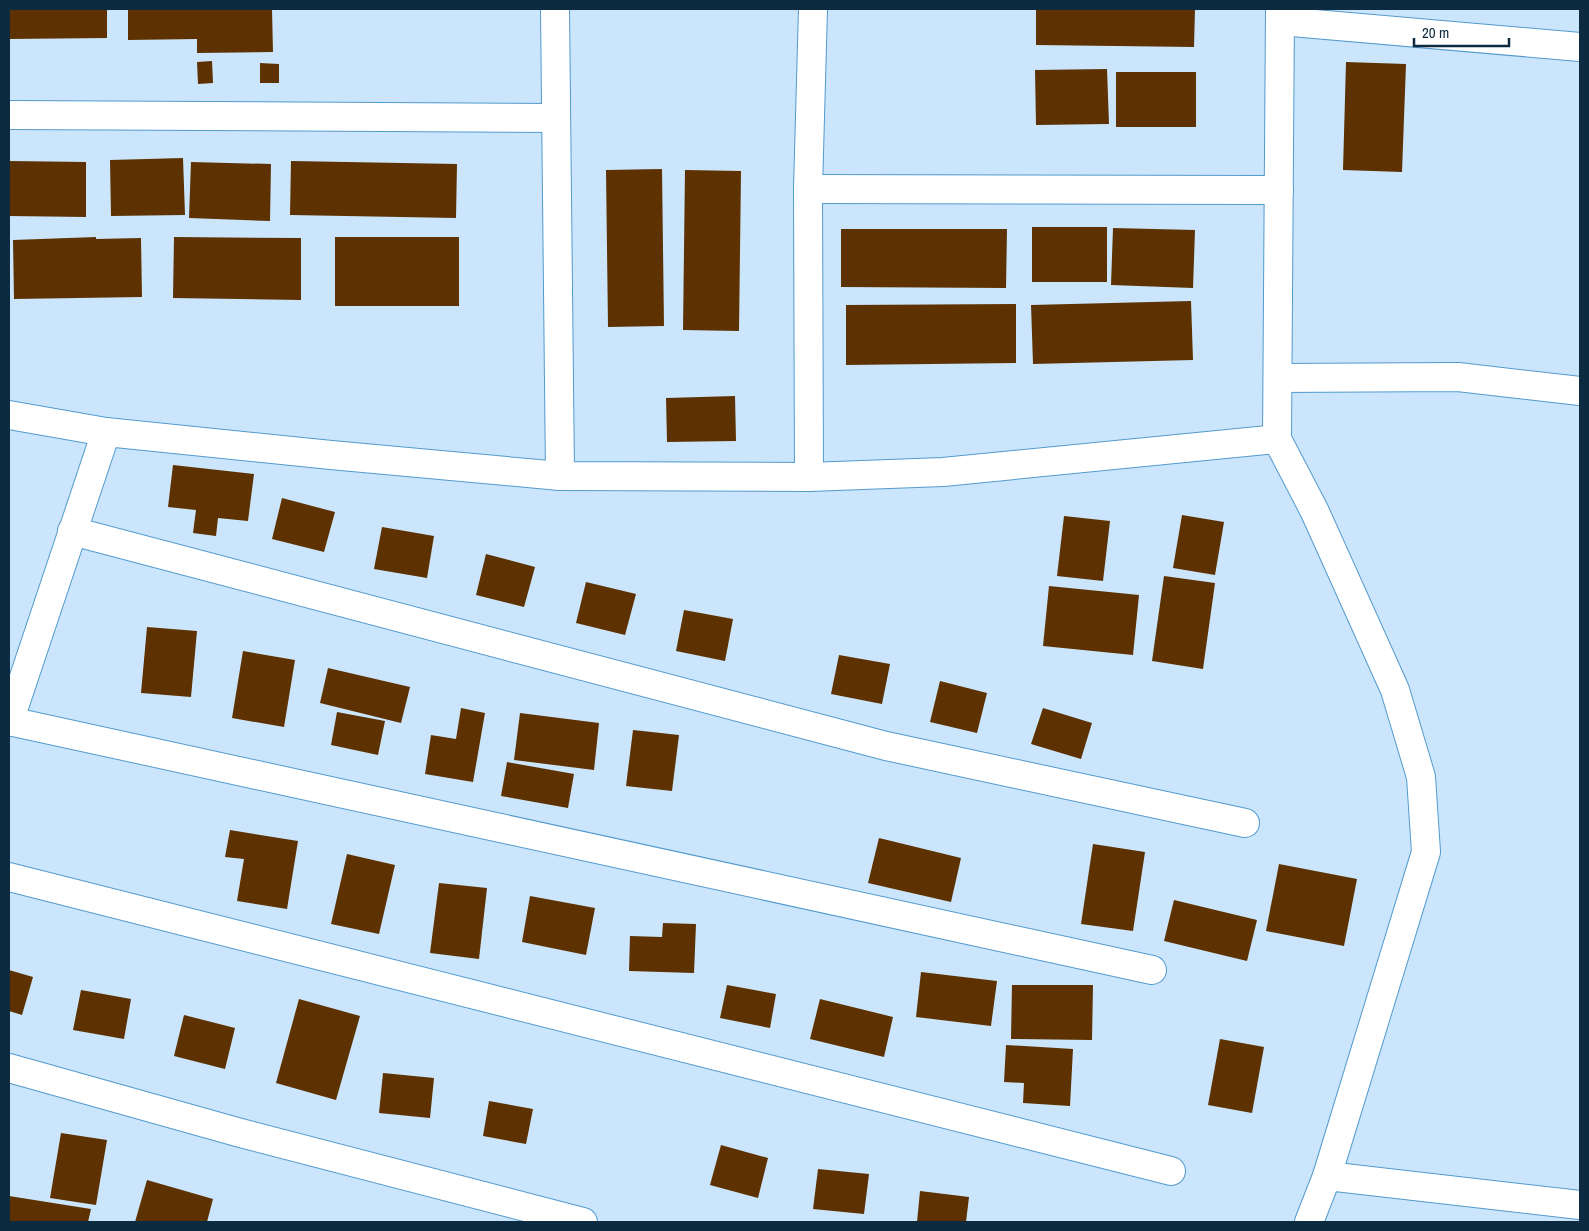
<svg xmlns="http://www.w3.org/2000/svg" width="1589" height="1231" font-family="'Archivo Narrow',sans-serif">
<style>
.building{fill:#5d3200}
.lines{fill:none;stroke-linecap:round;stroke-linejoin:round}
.minor-casing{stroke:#539acd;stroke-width:30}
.minor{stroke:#fff;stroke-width:28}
</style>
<rect width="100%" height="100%" fill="#cbe6fc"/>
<g class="building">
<polygon points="9,9 107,9 107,38 9,39"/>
<polygon points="128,9 272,9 273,52 197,53 197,39 128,40"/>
<polygon points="1036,9 1195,9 1194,47 1036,45"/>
<polygon points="212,61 213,83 198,84 197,62"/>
<polygon points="1346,62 1406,64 1402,172 1343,170"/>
<polygon points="260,63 279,64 279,83 260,83"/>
<polygon points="1107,69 1109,124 1036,125 1035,70"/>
<rect x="1116" y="72" width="80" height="55"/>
<polygon points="183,158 185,215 111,216 110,160"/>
<polygon points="9,161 86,162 86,217 9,216"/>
<polygon points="291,161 457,164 456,218 290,215"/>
<polygon points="191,162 271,164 270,221 189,218"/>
<polygon points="662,169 664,326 608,327 606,170"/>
<polygon points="685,170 741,171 739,331 683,330"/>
<rect x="1032" y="227" width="75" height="55"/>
<polygon points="1113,228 1195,230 1193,288 1111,285"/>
<polygon points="841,229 1007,229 1006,288 841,287"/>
<polygon points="96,237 96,239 141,238 142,297 14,299 13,240"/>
<polygon points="174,237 301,238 301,300 173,298"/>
<rect x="335" y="237" width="124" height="69"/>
<polygon points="1191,301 1193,360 1033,364 1031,305"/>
<polygon points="1016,304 1016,363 846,365 846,305"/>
<polygon points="735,396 736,441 667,442 666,398"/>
<polygon points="173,465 254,474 248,521 218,518 216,536 193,533 196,510 168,507"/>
<polygon points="282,498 335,512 324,552 272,539"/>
<polygon points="1182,515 1224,522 1215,575 1173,568"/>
<polygon points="1064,516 1110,521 1103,581 1057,576"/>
<polygon points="382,527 434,536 427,578 374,569"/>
<polygon points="486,554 535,567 524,607 476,595"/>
<polygon points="1164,576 1215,583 1203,669 1152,661"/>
<polygon points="586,582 636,594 625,635 576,623"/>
<polygon points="1049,586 1139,595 1133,655 1043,646"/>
<polygon points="684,610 733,619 725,661 676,651"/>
<polygon points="147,627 197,631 191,697 141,693"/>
<polygon points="243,651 295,660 284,727 232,718"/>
<polygon points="839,655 890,664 882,704 831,694"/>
<polygon points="328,668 410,687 401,723 320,703"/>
<polygon points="940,681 987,693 977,733 930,722"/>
<polygon points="461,708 485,713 473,782 425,774 431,735 456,739"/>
<polygon points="1043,708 1092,723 1081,759 1031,744"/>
<polygon points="337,712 385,721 378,755 331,745"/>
<polygon points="520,713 599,723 594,770 514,760"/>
<polygon points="633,730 679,735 672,791 626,786"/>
<polygon points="507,762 574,774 568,808 501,796"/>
<polygon points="230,830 298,841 287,909 237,901 244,859 225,857"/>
<polygon points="879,838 961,858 951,902 868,883"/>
<polygon points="1093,844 1145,852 1133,931 1081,924"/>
<polygon points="347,854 395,865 379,934 331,924"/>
<polygon points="1279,864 1357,879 1344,946 1266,931"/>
<polygon points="439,883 487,888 479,959 430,953"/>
<polygon points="530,896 595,908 586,955 522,942"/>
<polygon points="1174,900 1257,920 1247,961 1164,941"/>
<polygon points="663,923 696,924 694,973 629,971 630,936 662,937"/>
<polygon points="9,970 33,977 22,1015 9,1011"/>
<polygon points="921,972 997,981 991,1026 916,1017"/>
<polygon points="727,985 776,994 770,1028 720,1018"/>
<polygon points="1012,985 1093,985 1092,1040 1011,1039"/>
<polygon points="81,990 131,999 124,1039 73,1030"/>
<polygon points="299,999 360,1016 336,1100 276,1083"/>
<polygon points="820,999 893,1017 884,1057 810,1039"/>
<polygon points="184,1015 235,1028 225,1069 174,1056"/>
<polygon points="1220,1039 1264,1047 1252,1113 1208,1105"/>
<polygon points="1006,1045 1073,1049 1070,1106 1023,1103 1024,1083 1004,1082"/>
<polygon points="383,1073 434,1078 430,1118 379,1113"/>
<polygon points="489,1101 533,1109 526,1144 483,1136"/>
<polygon points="61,1133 107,1140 96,1205 50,1198"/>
<polygon points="721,1145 768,1158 758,1198 710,1185"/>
<polygon points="818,1169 869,1174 864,1214 813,1209"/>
<polygon points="147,1180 213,1199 207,1222 135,1222"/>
<polygon points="920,1191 969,1197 966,1222 917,1222"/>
<polygon points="9,1196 91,1209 88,1222 9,1222"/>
</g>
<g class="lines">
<g class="minor-casing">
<g id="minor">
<polyline points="555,9 560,476"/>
<polyline points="1280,9 1277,439 1315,512 1395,690 1421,777 1426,852 1327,1176 1309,1222"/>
<polyline points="1280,21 1580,47"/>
<polyline points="9,115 556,118"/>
<polyline points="808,189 1279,190"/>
<polyline points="1278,378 1458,377 1580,391"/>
<polyline points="9,415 106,432 331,455 560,476 809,477 943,472 1277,439"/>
<polyline points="809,477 808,189 813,9"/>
<polyline points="72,531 886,746 1245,823"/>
<polyline points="9,721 1152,970"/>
<polyline points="9,722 106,432"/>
<polyline points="9,877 1171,1171"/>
<polyline points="9,1068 237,1132 583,1222"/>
<polyline points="1327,1176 1580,1205"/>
</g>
</g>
<use href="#minor" class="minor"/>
</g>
<rect width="1589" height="1231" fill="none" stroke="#0d2b40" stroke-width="20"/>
<path d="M1414 38v8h95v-8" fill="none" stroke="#0d2b40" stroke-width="2.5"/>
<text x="1422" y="38" font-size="15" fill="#0d2b40" stroke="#ffffff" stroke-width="4" paint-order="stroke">20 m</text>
</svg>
